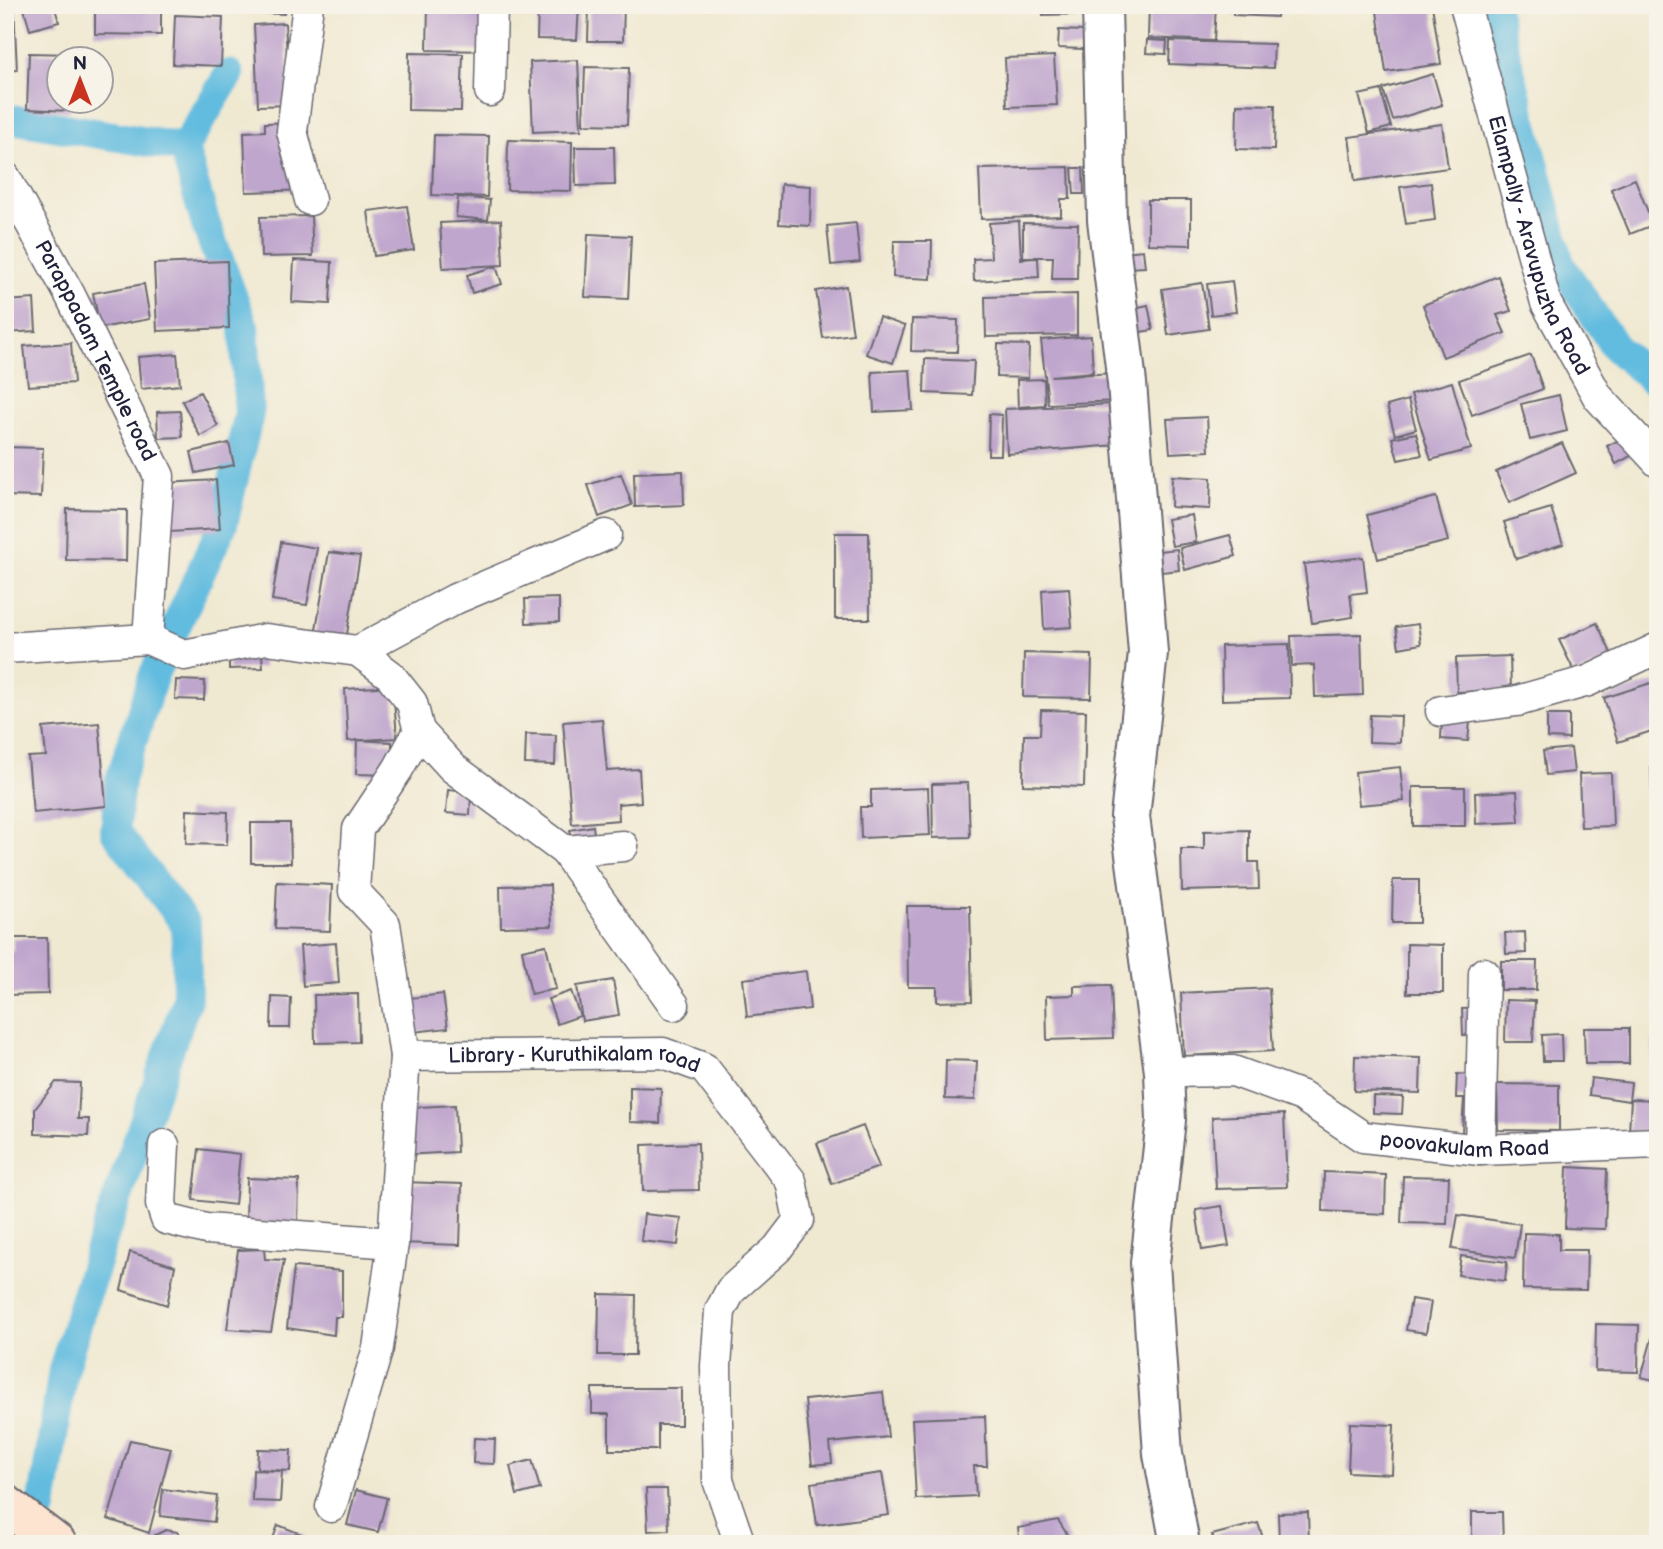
<svg xmlns="http://www.w3.org/2000/svg" width="1663" height="1549" font-family="'Balsamiq Sans',sans-serif">
<style>
.lines{fill:none;stroke-linecap:round;stroke-linejoin:round}
.canal{stroke:#62bcdf;stroke-width:30}
.building{fill:#bfa6cd}
.minor-casing{stroke:#6a6870;stroke-width:33}
.tertiary-casing{stroke:#6a6870;stroke-width:42}
.secondary-casing{stroke:#6a6870;stroke-width:42}
.minor{stroke:#fff;stroke-width:30}
.tertiary{stroke:#fff;stroke-width:38}
.secondary{stroke:#fde4d1;stroke-width:38}
.labels{text-anchor:middle;stroke-width:7;stroke-linejoin:round;paint-order:stroke}
.street-label{font-size:21px;fill:#22223b;stroke:#f7f3e8}
</style>
<rect width="100%" height="100%" fill="#f7f3e8"/>
<filter id="ink" filterUnits="userSpaceOnUse"><feTurbulence type="fractalNoise" baseFrequency=".0143" numOctaves="2"/><feDisplacementMap in="SourceGraphic" scale="14" xChannelSelector="R" yChannelSelector="G"/><feConvolveMatrix kernelMatrix="1 2 1 2 8 2 1 2 1" color-interpolation-filters="sRGB"/></filter>
<filter id="wash" filterUnits="userSpaceOnUse"><feTurbulence type="fractalNoise" baseFrequency=".00686" numOctaves="4" result="noise"/><feDisplacementMap in="SourceGraphic" scale="28" xChannelSelector="R" yChannelSelector="G"/><feGaussianBlur stdDeviation="1.57" result="paint"/><feColorMatrix in="noise" values="0 0 0 0 0 0 0 0 0 0 0 0 0 0 0 0 0 1.4 0 .05"/><feComposite in="paint" operator="in"/></filter>
<g filter="url(#wash)">
<rect width="100%" height="100%" fill="#f0e9d2"/>
<g class="lines">
<g class="canal">
<polyline points="1493,5 1560,264 1615,347 1658,385"/>
<polyline points="5,118 184,148"/>
<polyline points="42,1508 63,1370 104,1236 187,999 186,925 115,831 120,780 154,674 223,524 249,414 244,327 205,222 184,148 229,74"/>
</g>
</g>
<g id="blocks">
<g class="building">
<polygon points="5,5 14,5 17,70 5,71"/>
<polygon points="23,5 54,5 59,22 30,30"/>
<polygon points="95,5 161,6 161,35 95,34"/>
<polygon points="231,5 285,5 284,14 231,12"/>
<polygon points="428,5 496,5 495,51 427,50"/>
<polygon points="538,5 579,5 577,40 537,39"/>
<polygon points="589,5 624,5 623,41 588,41"/>
<polygon points="1043,5 1088,5 1088,14 1043,15"/>
<polygon points="1149,5 1216,5 1214,41 1148,38"/>
<polygon points="1233,5 1278,5 1277,17 1233,15"/>
<polygon points="1376,5 1432,5 1441,64 1386,72"/>
<polygon points="175,15 223,17 221,66 173,64"/>
<polygon points="285,23 290,105 258,106 254,25"/>
<polygon points="1059,30 1085,31 1084,49 1058,48"/>
<polygon points="1147,40 1167,41 1166,54 1146,53"/>
<polygon points="1170,41 1274,44 1273,68 1169,64"/>
<polygon points="29,53 72,54 72,60 60,60 60,102 70,102 70,111 27,109"/>
<polygon points="409,53 463,54 461,111 408,110"/>
<polygon points="1054,56 1057,105 1007,107 1005,58"/>
<polygon points="578,60 581,130 533,132 530,62"/>
<polygon points="585,67 629,68 627,125 583,124"/>
<polygon points="1433,74 1442,105 1393,120 1383,89"/>
<polygon points="1381,90 1391,127 1369,133 1359,95"/>
<polygon points="1237,104 1275,105 1274,150 1236,149"/>
<polygon points="307,122 309,190 246,192 244,132 265,131 265,123"/>
<polygon points="1442,124 1448,168 1355,181 1349,137"/>
<polygon points="434,135 489,136 487,197 432,195"/>
<polygon points="508,140 572,142 571,191 507,190"/>
<polygon points="575,147 614,147 615,185 576,186"/>
<polygon points="1069,167 1070,199 1061,199 1061,216 981,219 979,169"/>
<polygon points="1072,168 1083,168 1084,194 1074,194"/>
<polygon points="1635,179 1653,225 1630,234 1611,189"/>
<polygon points="1431,183 1435,220 1406,224 1400,187"/>
<polygon points="781,184 811,186 810,226 779,224"/>
<polygon points="458,197 490,200 488,220 456,217"/>
<polygon points="1148,200 1191,200 1191,245 1148,244"/>
<polygon points="407,206 414,250 374,256 368,211"/>
<polygon points="311,216 313,256 261,257 260,217"/>
<polygon points="501,220 503,265 443,268 440,223"/>
<polygon points="1019,221 1021,259 1038,258 1039,277 974,281 973,259 991,258 989,223"/>
<polygon points="856,223 860,262 831,265 827,226"/>
<polygon points="1023,223 1078,224 1077,279 1052,279 1053,257 1023,257"/>
<polygon points="588,234 631,236 628,299 585,297"/>
<polygon points="894,241 932,241 931,279 893,277"/>
<polygon points="1143,250 1145,267 1127,268 1125,252"/>
<polygon points="294,260 332,262 330,304 292,302"/>
<polygon points="227,261 229,328 157,331 154,264"/>
<polygon points="496,266 502,284 472,293 467,275"/>
<polygon points="1498,276 1511,311 1497,315 1505,333 1443,357 1423,305"/>
<polygon points="1232,281 1236,312 1211,315 1207,284"/>
<polygon points="1202,283 1209,329 1168,335 1162,289"/>
<polygon points="144,284 150,319 100,328 93,293"/>
<polygon points="846,286 853,334 823,338 816,291"/>
<polygon points="1077,294 1077,335 986,337 985,297"/>
<polygon points="34,299 36,331 5,333 5,301"/>
<polygon points="1148,305 1153,330 1134,333 1130,309"/>
<polygon points="879,317 905,326 893,363 866,354"/>
<polygon points="912,319 958,320 957,352 911,351"/>
<polygon points="1091,336 1093,372 1051,376 1119,373 1120,401 1048,404 1041,340"/>
<polygon points="71,343 74,383 28,386 24,346"/>
<polygon points="998,344 1029,345 1028,378 997,377"/>
<polygon points="177,354 180,385 141,389 138,357"/>
<polygon points="1531,355 1543,389 1472,415 1459,380"/>
<polygon points="925,359 974,361 972,395 924,393"/>
<polygon points="910,370 913,410 874,412 872,372"/>
<polygon points="1044,379 1045,405 1018,407 1017,380"/>
<polygon points="1452,382 1471,449 1431,460 1411,394"/>
<polygon points="200,392 218,426 200,436 182,401"/>
<polygon points="1559,395 1567,431 1530,440 1521,404"/>
<polygon points="1408,400 1416,429 1395,435 1387,406"/>
<polygon points="1113,404 1116,445 1007,454 1005,409"/>
<polygon points="180,411 182,437 158,438 157,412"/>
<polygon points="989,414 1002,415 1001,455 988,455"/>
<polygon points="1207,417 1209,451 1170,453 1167,419"/>
<polygon points="1416,433 1422,455 1398,460 1392,438"/>
<polygon points="1625,437 1634,454 1616,464 1607,446"/>
<polygon points="229,443 234,465 196,473 191,452"/>
<polygon points="1562,443 1576,473 1509,503 1496,472"/>
<polygon points="5,447 43,448 41,497 5,496"/>
<polygon points="683,471 684,505 635,507 634,473"/>
<polygon points="621,474 632,505 599,517 588,485"/>
<polygon points="1172,476 1211,478 1210,509 1171,507"/>
<polygon points="216,480 220,529 170,532 166,483"/>
<polygon points="1436,497 1448,541 1378,559 1367,515"/>
<polygon points="1551,508 1563,544 1516,559 1504,522"/>
<polygon points="67,509 127,510 126,561 66,560"/>
<polygon points="1192,515 1196,542 1172,546 1167,519"/>
<polygon points="835,533 869,533 870,619 835,619"/>
<polygon points="1230,535 1236,556 1185,570 1180,548"/>
<polygon points="281,542 317,548 307,605 272,600"/>
<polygon points="1177,549 1179,570 1162,572 1159,551"/>
<polygon points="329,552 360,556 346,640 315,635"/>
<polygon points="1363,557 1367,592 1350,594 1353,617 1312,623 1304,564"/>
<polygon points="1069,588 1072,627 1044,629 1042,590"/>
<polygon points="559,598 559,622 526,623 525,599"/>
<polygon points="1597,623 1613,657 1576,675 1559,640"/>
<polygon points="1418,624 1421,644 1399,648 1396,627"/>
<polygon points="1361,634 1363,695 1315,697 1314,665 1292,666 1291,636"/>
<polygon points="1289,644 1290,698 1222,700 1221,646"/>
<polygon points="262,653 263,668 229,669 229,654"/>
<polygon points="1024,653 1092,655 1091,698 1023,697"/>
<polygon points="1510,656 1511,690 1457,692 1456,658"/>
<polygon points="176,680 205,681 204,700 175,699"/>
<polygon points="1654,682 1658,694 1658,729 1618,742 1604,698"/>
<polygon points="393,686 397,738 348,741 345,689"/>
<polygon points="1041,710 1086,711 1084,787 1023,785 1024,735 1040,735"/>
<polygon points="1370,715 1401,716 1400,743 1369,742"/>
<polygon points="1547,715 1569,715 1569,739 1547,738"/>
<polygon points="602,719 607,771 639,769 641,802 618,804 619,820 572,824 563,722"/>
<polygon points="1442,719 1470,722 1468,741 1441,739"/>
<polygon points="99,723 106,806 33,813 28,757 46,756 43,728"/>
<polygon points="526,734 556,735 555,765 525,764"/>
<polygon points="357,740 392,742 391,775 356,774"/>
<polygon points="1571,748 1574,772 1546,775 1543,751"/>
<polygon points="1400,767 1404,801 1359,805 1355,772"/>
<polygon points="1651,767 1658,767 1658,823 1653,823"/>
<polygon points="1611,773 1613,826 1581,827 1579,774"/>
<polygon points="968,783 970,837 933,838 932,784"/>
<rect x="1413" y="787" width="52" height="39"/>
<polygon points="928,788 930,835 861,838 860,807 871,807 871,790"/>
<polygon points="448,790 471,792 470,815 446,813"/>
<polygon points="1517,791 1519,822 1476,824 1475,793"/>
<polygon points="187,810 228,812 227,845 186,844"/>
<polygon points="251,823 290,823 291,863 251,863"/>
<polygon points="593,826 596,849 575,853 570,830"/>
<polygon points="1249,830 1249,862 1258,862 1259,889 1182,891 1181,849 1204,849 1204,831"/>
<polygon points="1393,880 1419,880 1419,923 1392,923"/>
<polygon points="277,882 332,885 330,931 275,929"/>
<polygon points="550,885 552,926 501,927 500,886"/>
<polygon points="907,906 970,906 972,1001 937,1002 937,987 908,987"/>
<polygon points="1525,932 1526,953 1506,954 1505,933"/>
<polygon points="13,938 47,938 48,994 5,995 5,952 13,952"/>
<polygon points="336,943 339,983 303,986 300,946"/>
<polygon points="1407,944 1443,945 1443,993 1407,993"/>
<polygon points="546,945 556,989 531,994 522,950"/>
<polygon points="1501,961 1537,961 1536,990 1501,990"/>
<polygon points="806,971 810,1009 747,1017 743,979"/>
<polygon points="613,980 619,1015 582,1021 577,986"/>
<polygon points="1111,985 1113,1038 1047,1040 1046,996 1074,995 1074,986"/>
<polygon points="1269,988 1273,1051 1184,1056 1181,993"/>
<polygon points="571,991 580,1016 557,1024 548,999"/>
<polygon points="358,994 359,1042 315,1043 314,995"/>
<polygon points="443,994 448,1028 414,1032 410,998"/>
<polygon points="272,997 291,998 290,1028 271,1028"/>
<polygon points="1506,1000 1535,1001 1533,1042 1505,1042"/>
<polygon points="1488,1008 1489,1034 1463,1035 1462,1009"/>
<polygon points="1584,1028 1629,1028 1629,1064 1585,1064"/>
<polygon points="1561,1034 1562,1061 1543,1061 1542,1035"/>
<polygon points="1653,1040 1658,1040 1658,1098 1651,1098"/>
<polygon points="1355,1056 1421,1058 1420,1093 1354,1091"/>
<polygon points="946,1060 977,1061 975,1100 945,1099"/>
<polygon points="1457,1074 1488,1076 1484,1134 1462,1133 1464,1098 1456,1098"/>
<polygon points="1591,1078 1631,1083 1629,1101 1589,1095"/>
<polygon points="56,1082 80,1083 78,1119 89,1119 88,1136 35,1134 35,1109"/>
<polygon points="1497,1084 1559,1085 1559,1131 1498,1130"/>
<polygon points="630,1087 661,1088 660,1123 630,1122"/>
<polygon points="1373,1096 1403,1097 1402,1114 1373,1113"/>
<polygon points="1631,1099 1658,1100 1657,1133 1629,1132"/>
<polygon points="455,1105 457,1152 403,1155 401,1108"/>
<polygon points="1284,1114 1287,1187 1216,1189 1212,1117"/>
<polygon points="863,1126 879,1167 832,1184 817,1143"/>
<polygon points="698,1143 699,1190 643,1191 642,1145"/>
<polygon points="199,1149 240,1154 235,1205 193,1200"/>
<polygon points="1567,1167 1607,1169 1605,1229 1565,1228"/>
<polygon points="1324,1172 1386,1175 1385,1214 1323,1211"/>
<polygon points="1403,1176 1449,1177 1447,1224 1401,1223"/>
<polygon points="247,1178 299,1180 298,1225 246,1223"/>
<polygon points="402,1182 462,1184 460,1245 400,1243"/>
<polygon points="5,1189 12,1190 9,1236 5,1236"/>
<polygon points="1222,1206 1229,1246 1202,1250 1196,1210"/>
<polygon points="644,1214 681,1218 678,1245 641,1241"/>
<polygon points="1458,1215 1520,1224 1515,1258 1452,1249"/>
<polygon points="1524,1233 1559,1234 1559,1250 1587,1250 1586,1290 1523,1289"/>
<polygon points="264,1249 265,1259 284,1260 271,1332 227,1329 238,1250"/>
<polygon points="130,1252 175,1266 167,1305 121,1290"/>
<polygon points="1461,1256 1507,1262 1505,1281 1458,1275"/>
<polygon points="294,1267 342,1271 342,1317 335,1317 334,1335 287,1328"/>
<polygon points="599,1294 636,1295 635,1355 598,1355"/>
<polygon points="1411,1299 1431,1302 1426,1333 1406,1330"/>
<polygon points="1596,1324 1639,1325 1638,1372 1595,1371"/>
<polygon points="1653,1335 1658,1336 1658,1381 1641,1377"/>
<polygon points="592,1388 681,1388 681,1425 658,1425 658,1450 609,1450 609,1414 592,1414"/>
<polygon points="883,1392 888,1437 830,1443 832,1463 812,1465 805,1400"/>
<polygon points="985,1416 987,1466 974,1466 976,1496 916,1499 912,1419"/>
<polygon points="1350,1423 1394,1425 1392,1474 1348,1472"/>
<polygon points="474,1438 495,1439 494,1464 473,1463"/>
<polygon points="130,1440 171,1448 149,1533 108,1519"/>
<polygon points="258,1449 291,1450 290,1471 257,1469"/>
<polygon points="532,1460 540,1489 517,1495 510,1466"/>
<polygon points="253,1470 282,1471 280,1502 252,1501"/>
<polygon points="882,1473 889,1515 817,1525 811,1483"/>
<polygon points="163,1489 217,1496 214,1522 160,1516"/>
<polygon points="646,1489 667,1489 669,1530 648,1531"/>
<polygon points="356,1490 387,1498 378,1532 347,1525"/>
<polygon points="1308,1512 1309,1544 1279,1544 1278,1513"/>
<polygon points="1472,1512 1502,1512 1503,1544 1472,1544"/>
<polygon points="1058,1520 1070,1539 1069,1544 1020,1544 1018,1528"/>
<polygon points="1258,1523 1265,1544 1215,1544 1212,1535"/>
<polygon points="278,1525 304,1535 300,1544 271,1544"/>
<polygon points="166,1530 177,1532 185,1544 150,1544 155,1535"/>
</g>
</g>
</g>
<g filter="url(#ink)">
<use href="#blocks" fill-opacity="0" stroke="#6a6870" stroke-width="2"/>
<g class="lines">
<g class="minor-casing">
<g id="minor">
<polyline points="308,5 292,131 310,200"/>
<path id="s1" d="M1465,5L1546,303L1598,397L1658,462"/>
<polyline points="490,91 492,5"/>
<path id="s2" d="M5,177L70,295L159,476L148,639"/>
<polyline points="5,648 148,639 184,655 266,639 358,651 390,675 412,703 419,731 398,769 358,829 354,891 385,924 405,1056 393,1243 378,1348 331,1507"/>
<polyline points="358,651 455,599 606,535"/>
<polyline points="1441,711 1517,701 1588,681 1658,648"/>
<polyline points="419,731 453,768 565,851 623,846"/>
<polyline points="565,851 674,1005"/>
<path id="s3" d="M405,1056L663,1053L704,1068L791,1181L799,1220L777,1249L731,1290L720,1311L716,1366L718,1480L740,1544"/>
<path id="s4" d="M1164,1072L1233,1071L1302,1096L1363,1137L1480,1150L1658,1143"/>
<polyline points="164,1145 161,1204 166,1219 206,1229 393,1243"/>
<polyline points="1480,1150 1484,973"/>
</g>
</g>
<g class="tertiary-casing">
<polyline id="tertiary" points="1102,5 1107,220 1127,383 1148,653 1130,817 1164,1072 1166,1120 1150,1263 1163,1454 1180,1544"/>
</g>
<g class="secondary-casing">
<polyline id="secondary" points="5,1504 57,1544"/>
</g>
<use href="#minor" class="minor"/>
<use href="#tertiary" class="tertiary"/>
<use href="#secondary" class="secondary"/>
</g>
</g>
<g class="labels">
<g class="street-label">
<text dy="7" stroke="none"><textPath href="#s1" startOffset="252">Elampally - Aravupuzha Road</textPath></text>
<text dy="7" stroke="none"><textPath href="#s2" startOffset="196">Parappadam Temple road</textPath></text>
<text dy="7" stroke="none"><textPath href="#s3" startOffset="170">Library - Kuruthikalam road</textPath></text>
<text dy="7" stroke="none"><textPath href="#s4" startOffset="318">poovakulam Road</textPath></text>
</g>
</g>
<rect width="1663" height="1549" fill="none" stroke="#f7f3e8" stroke-width="28"/>
<g transform="translate(80 80)"><circle r="33" fill="#f7f3e8" stroke="#a29fa3" stroke-width="2"/>
<path d="M0-5L12 26L0 18L-12 26Z" fill="#c8321e"/>
<text y="-10" font-size="19" font-weight="bold" text-anchor="middle" fill="#22223b">N</text>
</g>
</svg>
